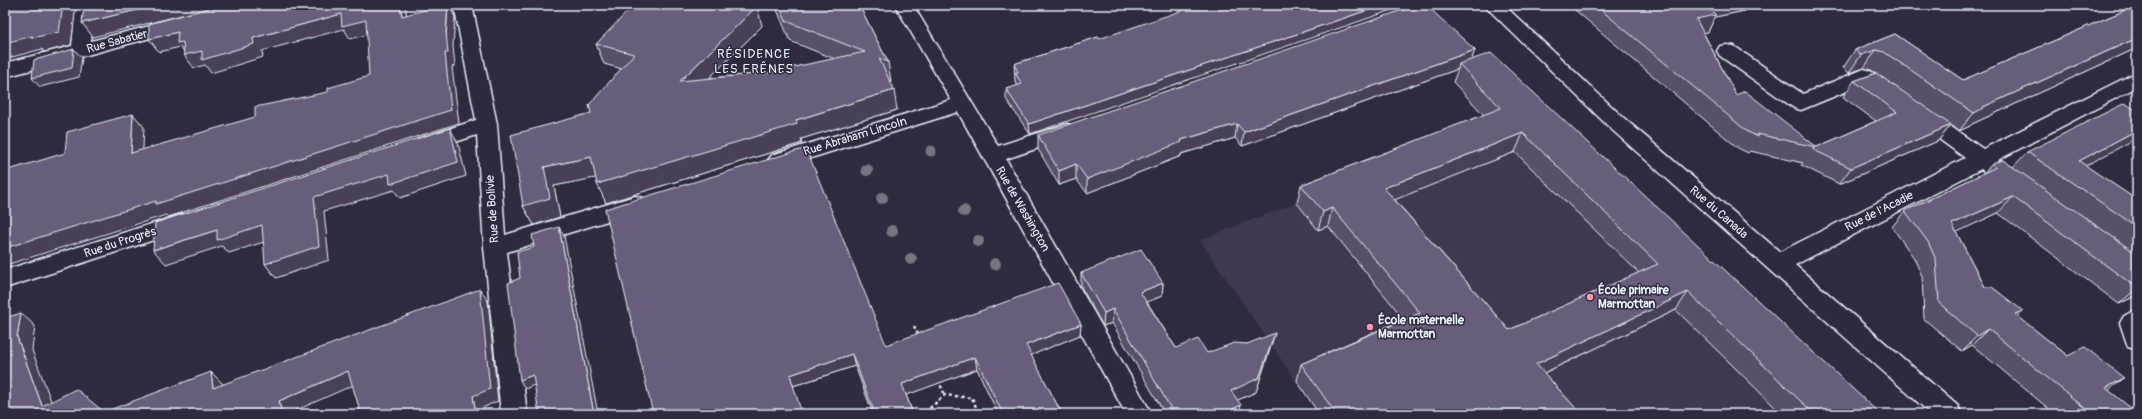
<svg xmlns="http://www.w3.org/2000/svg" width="2142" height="419" font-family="Pangolin,sans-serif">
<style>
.built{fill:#40394f}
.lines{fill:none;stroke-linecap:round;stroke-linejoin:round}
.minor-casing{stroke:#e8f1f8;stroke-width:3}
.path{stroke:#e8f1f8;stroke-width:2.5;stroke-dasharray:3 3;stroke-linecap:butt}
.minor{fill:#2f2a3d;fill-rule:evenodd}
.tree{fill:#74767e}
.wall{fill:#595069;stroke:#e8f1f8;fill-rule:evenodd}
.shaded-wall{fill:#494155;stroke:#e8f1f8}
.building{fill:#685d7a;stroke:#e8f1f8;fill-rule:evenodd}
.poi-dot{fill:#ff9aa2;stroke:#2f2a3d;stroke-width:1.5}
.labels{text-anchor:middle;stroke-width:3;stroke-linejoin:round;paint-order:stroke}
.street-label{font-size:12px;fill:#e8f1f8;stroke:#2f2a3d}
.poi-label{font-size:12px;font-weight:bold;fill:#e8f1f8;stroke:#2f2a3d;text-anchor:start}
.neighbourhood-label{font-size:13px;letter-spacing:1px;fill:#e8f1f8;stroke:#2f2a3d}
</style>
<rect width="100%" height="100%" fill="#2f2a3d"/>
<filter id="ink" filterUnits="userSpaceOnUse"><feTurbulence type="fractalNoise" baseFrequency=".025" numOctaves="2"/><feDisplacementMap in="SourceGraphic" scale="8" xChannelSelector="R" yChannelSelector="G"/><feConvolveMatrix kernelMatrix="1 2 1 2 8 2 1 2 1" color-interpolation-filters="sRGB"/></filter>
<g filter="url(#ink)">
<polygon class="built" points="1529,113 1847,414 1318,414 1200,240"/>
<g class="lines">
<g class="minor-casing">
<g id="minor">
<polygon points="76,5 94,5 91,41 177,19 184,21 186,25 184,29 5,77 5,63 72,46"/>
<polygon points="454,5 472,5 497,124 505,235 635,196 643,198 646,204 643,210 507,252 527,414 501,414 484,247 477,135 425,152 418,149 415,144 418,139 476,120"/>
<polygon points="895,5 913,5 998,146 1067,124 1074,126 1077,131 1074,136 1006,159 1152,414 1126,414 958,112 779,168 772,165 768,160 772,155 951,100"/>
<path d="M1484,5H1504L1625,119L1780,252L1965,158L1913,120L1910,115L1913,110L1920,108L1927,110L1983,149L2137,72V87L1998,160L2024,177L2027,183L2024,189C2007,194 1993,178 1981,169L1795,265L1958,406L1962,414H1931L1611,129Z"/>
<path d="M1727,45L1734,46L1803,94L1864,69C1876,73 1894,83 1900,94L1897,99C1883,103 1873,92 1862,85L1801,110L1794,108L1720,56L1717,51L1720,46Z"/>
<polygon points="183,214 191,216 194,222 191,228 5,288 5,270"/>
<polygon points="2137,309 2137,350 2128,347 2120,323 2124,316"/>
</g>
</g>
<g class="path">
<polyline points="914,326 918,335"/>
<polyline points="938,380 945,395"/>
<polyline points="932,414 930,408 945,395 972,398 979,414"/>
</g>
<use href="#minor" class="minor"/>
</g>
<g class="tree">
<circle cx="931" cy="151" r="5.5"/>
<circle cx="867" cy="170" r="6"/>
<circle cx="882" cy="198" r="6"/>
<circle cx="964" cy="211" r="6"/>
<circle cx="892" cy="231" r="6"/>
<circle cx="978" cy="241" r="6"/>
<circle cx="911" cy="259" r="6"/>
<circle cx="995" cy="264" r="6"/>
</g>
<g class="wall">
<polygon points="775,5 859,5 888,62 891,81 889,80 897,110 801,139 802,143 606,203 596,177 554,186 560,217 534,225 523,206 591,113 622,69 604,64 596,44 762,26 709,78 766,73 835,59 790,41"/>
<polygon points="1569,5 1748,5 1744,11 1715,17 1708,32 1703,32 1736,95 1817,147 1876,121 1843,97 1854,81 1876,73 1871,70 1864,68 1849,73 1843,68 1855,50 1895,34 1963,80 2137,5 2137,48 1972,124 1970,126 1959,131 1951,125 1938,141 1839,184 1801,165 1803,163 1750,151 1748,153 1738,148"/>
<polygon points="1098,37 1030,134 1006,99 1006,89 1018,86 1015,82 1014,64"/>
<path d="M1475,50L1471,60L1880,414H1782L1676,310L1544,373L1581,414H1319L1297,381L1301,364L1404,319L1328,226L1318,230L1297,203L1301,185L1484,115L1453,82L1458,69L1242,146L1235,138L1181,154V156L1087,193L1076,179L1059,185L1038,149V135ZM1515,152L1639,273L1509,330L1394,199Z"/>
<polygon points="2027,152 2085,166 2137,200 2137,298 2135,296 2119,304 1998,213 1956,232 1985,287 2017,316 2068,356 2124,378 2108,390 2137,414 2055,414 1972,345 1962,351 1924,319 1922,276 1914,258 1892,227 1905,211 1984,173 1992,164 2013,167"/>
<polygon points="1081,273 1163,283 1162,296 1147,302 1176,348 1207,353 1247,344 1271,346 1256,392 1237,400 1239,414 1165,414 1112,323 1103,326 1081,287"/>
<polygon points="1081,324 1080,335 1031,355 1062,414 998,414 977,369 906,395 913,414 873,414 855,366 793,386 653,414 886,345"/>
</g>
<g class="shaded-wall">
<polygon points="63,5 76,5 71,45 44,52 42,49 5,59 5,43"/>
<polygon points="158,5 222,5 93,37 82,23"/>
<polygon points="400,5 405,5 409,29 402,16"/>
<polygon points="448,5 449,5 455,17 453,46 455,66 452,67 459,123 168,217 166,215 6,265 5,267 5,248 445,53"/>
<polygon points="1383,5 1407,5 1030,134 1029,124"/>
<polygon points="1706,5 1748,5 1744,11 1715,17 1708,32 1687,35 1696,19"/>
<polygon points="757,6 762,26 686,101 680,81"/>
<polygon points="341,14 366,20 374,33 350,39 344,29 262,51 263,57 211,73 205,65 194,68 184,55 186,55 180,47 159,52 149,39 178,32 253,38"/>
<polygon points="2137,38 2137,48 1972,124 1970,126 1959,131 1974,113 1983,107"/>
<polygon points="74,49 82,58 79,77 40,87 32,78"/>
<polygon points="1475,50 1470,64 1459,64 1458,69 1242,146 1244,132"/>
<polygon points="1876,50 1864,68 1849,73 1861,55"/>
<polygon points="894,90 897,110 801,139 802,143 606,203 597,184 796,120"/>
<polygon points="133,114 144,127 142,166 131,153"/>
<polygon points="1237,124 1235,138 1181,154 1181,156 1087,193 1087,179 1181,140"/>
<polygon points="1951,125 1938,141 1839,184 1851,168"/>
<polygon points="450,128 458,143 466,176 400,198 394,190 324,211 329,260 276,278 265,264 314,197"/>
<polygon points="2137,130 2137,138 2063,178 2079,161"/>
<polygon points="1523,133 1515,152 1379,206 1384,188"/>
<polygon points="591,157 600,177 554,186 560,217 534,225 523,206 544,167"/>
<polygon points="1076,164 1076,179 1059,185 1059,171"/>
<polygon points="2013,197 1998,213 1938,241 1952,224"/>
<polygon points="1332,208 1328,226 1318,230 1323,212"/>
<polygon points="262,225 273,239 229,253 222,246 166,264 153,250 217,230"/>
<polygon points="559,227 564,236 598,414 594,414"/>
<polygon points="1163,283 1162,296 1139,305 1140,292"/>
<polygon points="2137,288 2137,294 2135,296 2119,304"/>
<polygon points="480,289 488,301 498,401 482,408 483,414 476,414 473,396"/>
<polygon points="1688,292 1676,310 1527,381 1536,364"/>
<polygon points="1113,309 1112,323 1103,326 1104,313"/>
<polygon points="2023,311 2006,327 2015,314"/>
<polygon points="21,313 35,326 32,350 56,414 42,406 17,337"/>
<polygon points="1081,324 1080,335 1027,357 1026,345"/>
<polygon points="1988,329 1972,345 1962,351 1977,336"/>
<polygon points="1275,333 1271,346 1256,392 1229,404 1231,391"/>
<polygon points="852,354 855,366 793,386 790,375"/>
<polygon points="975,357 977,369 904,396 902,384"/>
<polygon points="348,371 358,383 290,413 290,414 282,414 279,401"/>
<polygon points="211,372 223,384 225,400 213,388"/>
<polygon points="533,375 539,383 525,389 520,380"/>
<polygon points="2124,378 2105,393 2106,388"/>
<polygon points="1241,405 1239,414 1222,414"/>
</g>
<g class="building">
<polygon points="5,5 63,5 59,32 32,38 33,36 5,43"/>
<polygon points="84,5 158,5 82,23"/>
<polygon points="221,5 400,5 402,16 443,5 448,5 446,32 448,53 445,53 451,110 156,204 156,201 5,248 5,171 65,153 67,132 133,114 131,153 255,117 255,107 328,92 328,88 369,76 366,20 342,26 341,14 253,38 254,44 202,60 202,51 184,55 183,42 177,43 178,32 149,39 149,24"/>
<polygon points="634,5 752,5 757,6 680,81 766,73 865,52 786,21 779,5 859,5 888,62 879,58 894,90 796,120 797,124 597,184 591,157 544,167 550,198 523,206 511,135 591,113 589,105 634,54 596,44"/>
<polygon points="1198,5 1383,5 1029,124 1006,89 1022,84 1015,73 1018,72 1014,64 1098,37 1099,39"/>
<polygon points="1417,5 1426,5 1475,50 1244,132 1237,124 1181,140 1182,142 1087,179 1076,164 1059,171 1038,135"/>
<polygon points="1595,5 1706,5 1716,15 1696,19 1736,95 1745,91 1817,147 1897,112 1854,81 1876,73 1951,125 1851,168 1812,149 1816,147 1757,134 1758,137 1748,132"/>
<polygon points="2137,5 2137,38 1983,107 1984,108 1974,113 1884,52 1876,50 1861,55 1855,50 1895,34 1963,80"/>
<polygon points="74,49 72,68 32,78 34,60"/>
<path d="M1491,53L1880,414H1814L1688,292L1536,364L1581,414H1336L1301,364L1420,313L1332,208L1323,212L1301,185L1501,108L1459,64ZM1523,133L1658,264L1509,330L1384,188Z"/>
<polygon points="2125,103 2137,111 2137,130 2079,161 2137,200 2137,227 2027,152"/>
<polygon points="450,128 458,162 390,184 389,174 314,197 319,246 265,264 262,225 217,240 217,230 153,250 155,223"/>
<polygon points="806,148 886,345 1058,283 1081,324 1026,345 1062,414 1003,414 975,357 902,384 913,414 875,414 852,354 790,375 802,414 653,414 605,209"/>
<polygon points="2003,160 2137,254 2137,288 2013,197 1952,224 1985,287 1992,287 2023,311 2015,314 2068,356 2085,347 2124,378 2106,388 2137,413 2137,414 2092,414 1988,329 1977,336 1939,303 1936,260 1928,242 1905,211 1996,167 1992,164"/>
<polygon points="559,227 594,414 539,414 533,375 520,380 508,283 520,278 517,252 534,247 532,235"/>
<polygon points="1141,249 1163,283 1140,292 1176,348 1198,339 1207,353 1234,343 1247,344 1275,333 1259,378 1231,391 1241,405 1222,414 1174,414 1113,309 1104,313 1081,273"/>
<polygon points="480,289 490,389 473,396 476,414 436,414 436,413 435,414 361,414 348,371 279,401 282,414 5,414 5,318 21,313 17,337 42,406 76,389 104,412 211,372 213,388"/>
</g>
</g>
<g class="poi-dot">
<circle cx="1590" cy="297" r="4"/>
<circle cx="1370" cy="327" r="4"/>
</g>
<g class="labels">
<g class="street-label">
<text transform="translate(117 41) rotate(-15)" y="4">Rue Sabatier</text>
<text transform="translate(855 136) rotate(-17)" y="4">Rue Abraham Lincoln</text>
<text transform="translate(492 209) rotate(-94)" y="4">Rue de Bolivie</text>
<text transform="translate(1023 209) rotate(60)" y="4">Rue de Washington</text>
<text transform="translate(1879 211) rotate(-27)" y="4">Rue de l'Acadie</text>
<text transform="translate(1719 212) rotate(41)" y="4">Rue du Canada</text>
<text transform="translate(120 242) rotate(-18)" y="4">Rue du Progrès</text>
</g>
<g class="poi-label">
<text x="1598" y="294">École primaire<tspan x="1598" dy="14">Marmottan</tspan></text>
<text x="1378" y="324">École maternelle<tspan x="1378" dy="14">Marmottan</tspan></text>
</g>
<g class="neighbourhood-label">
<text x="754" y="58">RÉSIDENCE<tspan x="754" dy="15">LES FRÊNES</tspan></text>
</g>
</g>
<rect width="2142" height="419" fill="none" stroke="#2f2a3d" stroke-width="20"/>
<rect x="10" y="10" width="2122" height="399" fill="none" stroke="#e8f1f8" stroke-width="1.5" filter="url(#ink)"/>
</svg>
